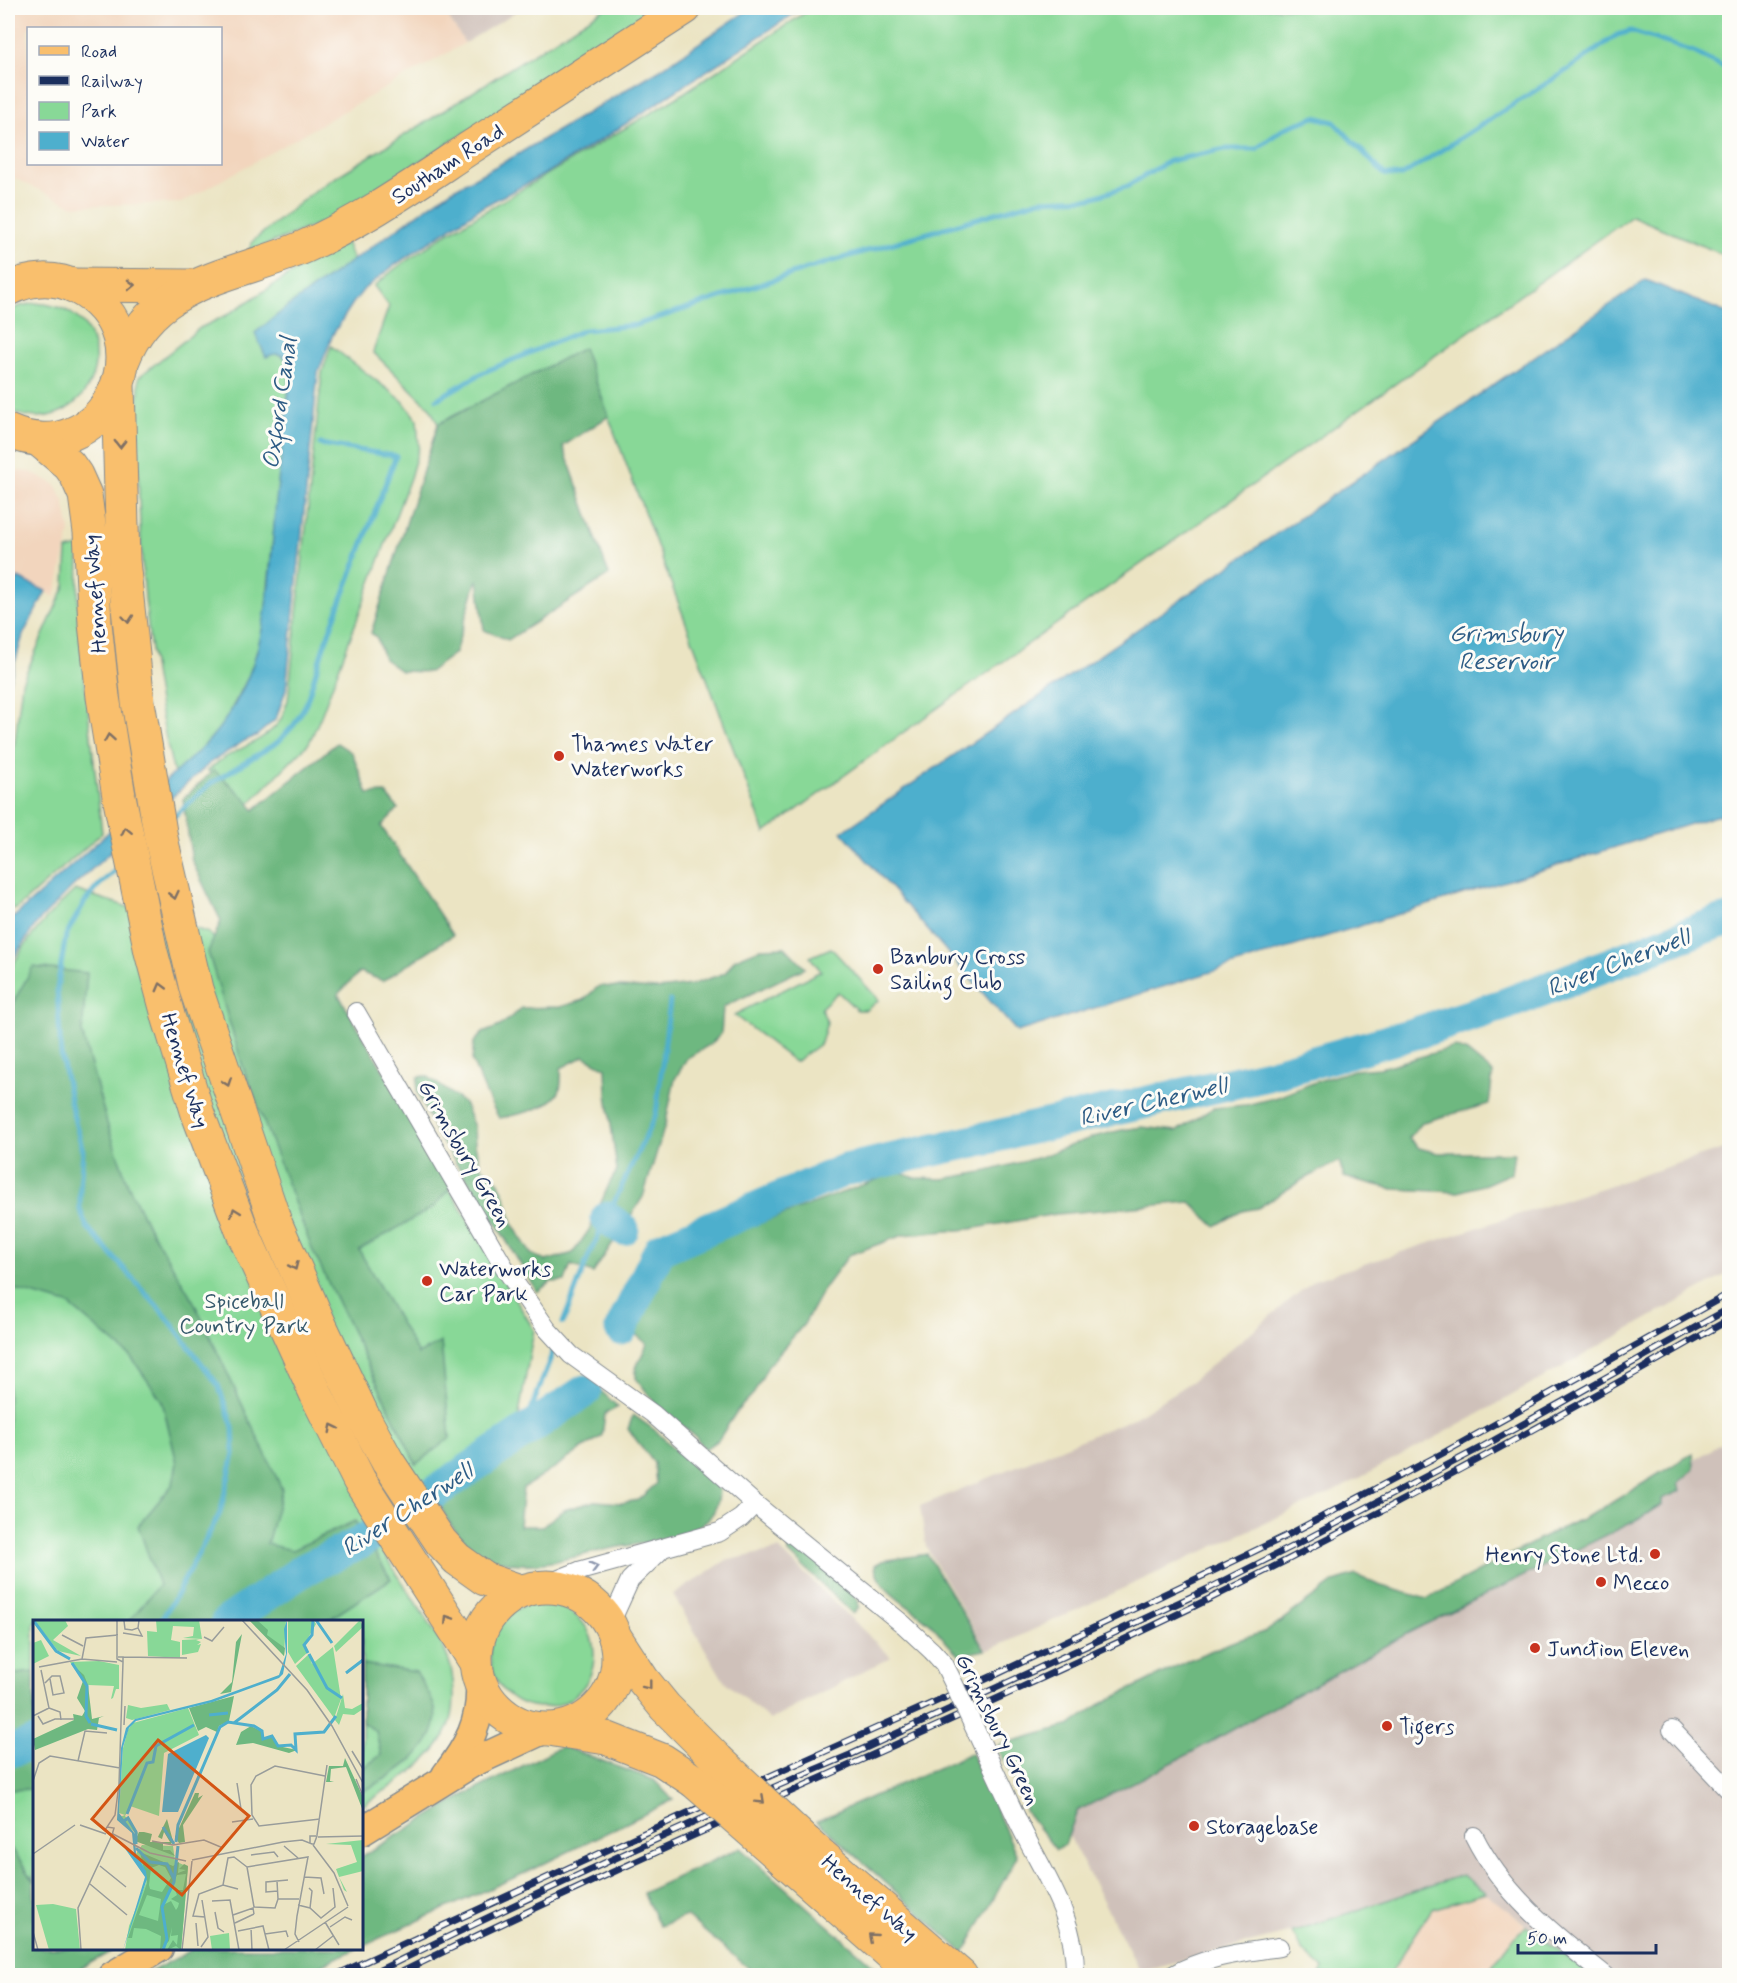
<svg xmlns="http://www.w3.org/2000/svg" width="1737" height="1983" font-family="Mynerve,sans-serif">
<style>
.built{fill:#f2d5bd;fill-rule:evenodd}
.industrial{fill:#cfc1ba}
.green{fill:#88d897;stroke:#52847a;stroke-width:1.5}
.forest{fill:#6eb880;stroke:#44746f;stroke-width:1.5}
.water{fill:#4eafcd;stroke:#346f96;stroke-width:1.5}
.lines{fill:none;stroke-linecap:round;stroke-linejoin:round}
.stream{stroke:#4eafcd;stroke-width:5}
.river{stroke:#4eafcd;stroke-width:33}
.street-casing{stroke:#838a90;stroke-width:20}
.primary-casing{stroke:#838a90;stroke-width:31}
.highway-casing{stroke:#838a90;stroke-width:35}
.street{stroke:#fff;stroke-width:18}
.primary{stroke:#f9bf6d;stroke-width:28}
.highway{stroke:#f9bf6d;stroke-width:33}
.rail-casing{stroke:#1b2f5e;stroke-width:7}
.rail{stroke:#fdfcf7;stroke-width:4.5;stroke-dasharray:14;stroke-linecap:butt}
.street-bridge-casing{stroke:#838a90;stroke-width:20;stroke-linecap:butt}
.highway-bridge-casing{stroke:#838a90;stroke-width:35;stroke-linecap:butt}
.street-bridge{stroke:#fff;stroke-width:18}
.highway-bridge{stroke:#f9bf6d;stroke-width:33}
.oneway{stroke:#7f7065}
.oneway2{stroke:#8d97ae}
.poi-dot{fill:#c8321e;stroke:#fdfcf7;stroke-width:2}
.labels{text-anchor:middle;stroke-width:6;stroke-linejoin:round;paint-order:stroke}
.street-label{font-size:22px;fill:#1b2f5e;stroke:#fdfcf7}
.poi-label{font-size:22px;fill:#1b2f5e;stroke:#fdfcf7;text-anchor:start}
.park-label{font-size:22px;fill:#36596c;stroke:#fdfcf7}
.water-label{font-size:24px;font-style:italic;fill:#2d5c85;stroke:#fdfcf7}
.inset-river{fill:none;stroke:#4eafcd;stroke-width:3}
.inset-road{fill:none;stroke:#989c9b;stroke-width:1.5}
.view{fill:#d45514;fill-opacity:0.15;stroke:#d45514;stroke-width:3}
.inset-edge{fill:none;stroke:#1b2f5e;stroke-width:3}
</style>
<rect width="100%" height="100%" fill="#fdfcf7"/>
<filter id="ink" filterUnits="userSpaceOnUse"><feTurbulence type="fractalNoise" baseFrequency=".0167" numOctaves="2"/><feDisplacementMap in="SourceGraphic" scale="12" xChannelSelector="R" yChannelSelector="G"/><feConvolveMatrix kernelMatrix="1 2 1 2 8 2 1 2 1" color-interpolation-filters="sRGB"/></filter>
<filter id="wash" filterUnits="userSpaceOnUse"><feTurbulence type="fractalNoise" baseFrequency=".008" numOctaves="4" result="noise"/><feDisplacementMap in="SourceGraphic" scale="24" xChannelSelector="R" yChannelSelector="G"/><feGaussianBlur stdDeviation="1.35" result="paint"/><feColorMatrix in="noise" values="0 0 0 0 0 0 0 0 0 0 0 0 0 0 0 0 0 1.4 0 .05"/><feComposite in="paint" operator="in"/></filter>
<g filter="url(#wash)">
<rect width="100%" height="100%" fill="#ebe4c3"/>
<g class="built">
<path d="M8,8H442L465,43L181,203L73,206L8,175ZM28,28H220V164H28Z"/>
<polygon points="8,470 31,472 56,485 64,501 70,531 55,597 18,578 8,599"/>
<polygon points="1486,1893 1527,1926 1509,1943 1485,1975 1389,1976 1432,1908"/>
</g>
<g class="industrial">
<polygon points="442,8 522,8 465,43"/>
<polygon points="1729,1147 1729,1273 1470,1419 1341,1488 987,1651 926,1547 920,1506 1134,1418 1192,1381 1314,1280"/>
<polygon points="1729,1438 1729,1975 1591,1975 1462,1875 1292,1932 1140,1971 1054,1808 1660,1482"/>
<polygon points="779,1549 891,1657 770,1720 724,1681 673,1595 725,1561"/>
</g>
<g class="green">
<polygon points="605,8 664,8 323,222 248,252 253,241 308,196 331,180 426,122"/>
<polygon points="812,8 1729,8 1729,257 1632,216 904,732 765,833 583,349 438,424 430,408 373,352 389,306 374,286 396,268 443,236 676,98"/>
<path d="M346,242L353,260L287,307L272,321L273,353C281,354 286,357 291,364L264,625L251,672L222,726L200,750L174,774C142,644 135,509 139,377L200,328L227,315L300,268Z"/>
<path d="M35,303C48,304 60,306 71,313C117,344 93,416 38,417C28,417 16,415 8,408V312L17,307Z"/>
<path d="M331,346L403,401L417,420L419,447L410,478L321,716L309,743L246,807L208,771C227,750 262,745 279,722C284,716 285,707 288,700L322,373Z"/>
<polygon points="79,547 78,621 102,833 16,909 10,908 8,886 8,846 11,775 22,682 65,586 67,550"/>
<path d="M75,890L209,933L375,1112L417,1135L534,1330L518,1420L363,1522C381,1549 398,1576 416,1603C428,1622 445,1645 451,1668C455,1689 456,1716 445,1735C427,1767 390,1786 362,1806V1622H34V1948L115,1949L69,1975H8V975C24,940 48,915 75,890Z"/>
<polygon points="831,948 879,1000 866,1010 857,1010 838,992 821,1008 827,1022 821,1043 795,1062 734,1015 821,971 810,957"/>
<circle cx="542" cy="1655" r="52"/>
<polygon points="1462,1875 1486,1893 1432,1909 1389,1975 1320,1975 1323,1969 1301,1949 1292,1932"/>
<polygon points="1527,1926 1591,1975 1485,1975 1509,1943"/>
</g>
<g class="forest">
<polygon points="583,348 609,416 563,446 609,575 508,640 484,630 478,580 476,582 455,653 429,672 401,671 384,659 377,638 371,633 438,424"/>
<polygon points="337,743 352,753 368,794 386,793 398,809 381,826 453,935 383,981 360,972 338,994 452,1186 434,1207 359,1250 418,1354 441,1342 450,1438 416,1464 312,1249 243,1067 208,952 221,921 192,861 183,799 214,770 245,798 254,810"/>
<path d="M785,947L805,968L723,1007L721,1034L711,1044L687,1058L675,1079L665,1125L643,1197L593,1273L571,1265L565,1281L551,1282L537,1292L497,1225L436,1133L417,1091L418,1077L427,1076L464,1103L474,1127L475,1145L481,1166L498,1181L506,1198L513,1225L531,1254L546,1261L573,1253L589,1230L610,1182L617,1171L607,1094L606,1068L584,1056L561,1068C561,1075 562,1086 559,1092C549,1109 517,1115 499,1118L489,1100L472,1061L474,1042L483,1033L500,1026L522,1008L560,1007L583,1000L599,986L658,989L691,985L725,973L735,959L762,948Z"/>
<polygon points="33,967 87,973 82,1033 107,1123 128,1185 147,1224 193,1300 282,1489 267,1544 292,1550 355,1521 391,1579 327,1621 129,1621 159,1585 138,1526 173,1484 177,1463 162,1401 131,1357 68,1304 13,1289 8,1291 8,1022 14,1001"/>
<polygon points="1455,1047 1467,1052 1493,1073 1489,1104 1423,1122 1409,1138 1419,1148 1438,1153 1514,1153 1511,1173 1486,1184 1458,1192 1393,1189 1344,1177 1339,1161 1302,1180 1258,1208 1242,1211 1215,1226 1190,1202 1056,1214 970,1229 903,1235 849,1255 824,1288 804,1324 768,1366 754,1393 737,1411 719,1439 705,1449 696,1437 655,1403 636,1378 636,1368 647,1344 633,1332 665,1259 897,1172 916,1178 943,1179 988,1171 1040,1157 1093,1137 1122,1130 1142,1127 1177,1131 1213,1108 1246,1105 1278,1097 1318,1081 1354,1070 1380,1068"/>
<path d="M601,1391L618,1407L605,1414L602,1436C575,1453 550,1472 523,1488L519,1526H542L564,1510L595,1501L622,1503L638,1500L656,1484L654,1463L628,1429L633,1415L656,1431L680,1455L705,1473L719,1489C719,1500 717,1510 709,1518C690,1538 644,1543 619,1547C572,1555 528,1577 480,1554C474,1551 468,1544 463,1539C452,1528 441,1512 438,1496L576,1407L592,1392Z"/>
<polygon points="1693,1453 1694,1469 1678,1483 1680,1491 1662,1499 1662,1505 1635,1521 1410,1632 1185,1756 1077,1811 1065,1845 1056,1850 1025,1811 1023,1796 997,1749 999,1745 1071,1725 1099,1705 1191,1659 1232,1642 1267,1631 1334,1582 1356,1575 1378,1585 1427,1599 1546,1536 1596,1512"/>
<polygon points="788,1549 803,1549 853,1594 858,1600 859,1607 853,1614 788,1552"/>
<path d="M927,1554L985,1650L960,1655C948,1647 941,1634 931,1624C915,1609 875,1590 875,1565L882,1561Z"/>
<path d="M362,1664L416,1672C421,1681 433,1699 435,1709C442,1749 390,1777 362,1792V1769L381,1755L376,1731L362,1722Z"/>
<polygon points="34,1672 34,1789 8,1790 8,1675"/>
<polygon points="562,1746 654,1780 673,1800 527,1872 362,1946 362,1856 465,1795"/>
<polygon points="971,1753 1017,1856 964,1953 817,1821"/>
<polygon points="8,1847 13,1850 34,1881 34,1948 115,1949 69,1975 8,1975"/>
<polygon points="740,1848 884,1975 757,1975 686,1916 660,1926 643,1893"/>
<polygon points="195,1948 356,1948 356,1949 299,1975 145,1975"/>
</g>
<g class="water">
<path d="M751,8H803L607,136L543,175L482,207L396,264L364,289L353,303L333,334L318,373L286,689L276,719L256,736L244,741L211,762L71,888L36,924L8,966V917H14L200,750C273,676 267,588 277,492C281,450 289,407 291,364C284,354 277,351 266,357L255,333L287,307L452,190L515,156L659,70Z"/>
<polygon points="1646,280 1729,314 1729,812 1017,1032 842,832"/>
<polygon points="18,578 46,591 23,635 8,687 8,603"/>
</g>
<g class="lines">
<g class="stream">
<polyline points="437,399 484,372 584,330 636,325 819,265 1040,200 1091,198 1128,186 1169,161 1225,149 1256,149 1285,128 1315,117 1334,122 1384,174 1401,176 1569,69 1617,35 1631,31 1694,52 1730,70"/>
<polyline points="169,821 210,784 278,742 294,725 306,704 324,646 396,456 320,444"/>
<polyline points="122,864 97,887 84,903 66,935 57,989 61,1054 72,1110 83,1151 80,1187 80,1210 87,1227 166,1316 218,1385 233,1427 234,1454 220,1513 174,1599 160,1622"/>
<polyline points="563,1323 589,1255 656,1114 670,1001"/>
<polyline points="522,1434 554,1349"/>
</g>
<g class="river">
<polyline points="607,1218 623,1229"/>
<polyline points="621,1329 660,1249 845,1170 1268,1075 1416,1033 1506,1004 1716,923 1730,920"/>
<polyline points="227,1622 305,1569 360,1543 585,1391"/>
<polyline points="8,1752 34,1743"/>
</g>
</g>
</g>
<g filter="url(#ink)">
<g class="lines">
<g class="street-casing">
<g id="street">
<polyline points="356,1012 506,1270 547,1329 571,1355 653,1414 755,1504 904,1625 932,1651"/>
<polyline points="539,1587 579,1571 720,1532 741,1518 755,1504"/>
<polyline points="610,1624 630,1580 660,1551"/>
<polyline points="1672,1730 1730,1791"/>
<path d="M1017,1819C1041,1871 1077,1916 1075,1976"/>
<path d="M1474,1836C1504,1896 1555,1935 1606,1976"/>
<path d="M1171,1976C1205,1956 1241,1953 1279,1947"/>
</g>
</g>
<g class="primary-casing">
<g id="primary">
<path d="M446,1775C468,1747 482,1721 480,1685"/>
<polyline points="362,1831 472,1763 543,1730"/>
<polyline points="112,1976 159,1948"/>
</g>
</g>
<g class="highway-casing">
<g id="highway">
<polyline points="72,285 193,286"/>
<path d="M8,289C30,278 55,276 78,288C170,338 103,474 8,431"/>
<path d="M123,360C154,279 235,277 304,247C363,221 415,184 468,149C540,102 613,55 685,8"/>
<polyline points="118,386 123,561 138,702 161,838 196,989 275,1222 320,1325 363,1416 388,1462 441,1542 457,1559 485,1579 520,1591"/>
<polyline points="38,439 69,465 76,475 85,495 90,532 95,623 103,697 119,796 151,952 169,1019 198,1114 243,1233 319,1400 359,1480 475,1661"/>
<circle cx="547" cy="1658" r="71"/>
<polyline points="615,1637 643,1680 665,1707 718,1760"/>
<polyline points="555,1730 606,1738 662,1760 694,1781"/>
<polyline points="806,1842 961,1976"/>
<polyline points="783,1859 916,1976"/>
</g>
</g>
<use href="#street" class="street"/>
<use href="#primary" class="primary"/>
<use href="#highway" class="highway"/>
<g class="rail-casing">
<g id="rail">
<polyline points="334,1976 681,1816 995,1675 1284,1537 1445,1452 1730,1293"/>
<path d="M368,1976C526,1898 687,1823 850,1755L1035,1670L1210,1588L1299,1543L1482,1447L1730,1308"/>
<path d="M394,1976C663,1843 940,1730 1209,1599C1386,1512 1559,1417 1730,1319"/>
</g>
</g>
<use href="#rail" class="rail"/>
<g class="street-bridge-casing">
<polyline id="street-bridge" points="932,1651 944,1664 952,1680 1017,1819"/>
</g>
<g class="highway-bridge-casing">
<g id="highway-bridge">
<polyline points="718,1760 806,1842"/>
<polyline points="694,1781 783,1859"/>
</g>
</g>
<use href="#street-bridge" class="street-bridge"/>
<use href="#highway-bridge" class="highway-bridge"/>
</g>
<defs><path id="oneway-chevron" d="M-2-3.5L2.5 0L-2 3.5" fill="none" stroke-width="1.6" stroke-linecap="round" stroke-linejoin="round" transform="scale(1.5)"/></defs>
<g class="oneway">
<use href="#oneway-chevron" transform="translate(131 285) rotate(-1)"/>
<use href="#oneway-chevron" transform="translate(120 444) rotate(90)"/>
<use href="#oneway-chevron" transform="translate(128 619) rotate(85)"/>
<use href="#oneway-chevron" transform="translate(109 738) rotate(-99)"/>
<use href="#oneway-chevron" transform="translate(126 831) rotate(-102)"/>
<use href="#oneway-chevron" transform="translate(174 895) rotate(77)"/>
<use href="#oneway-chevron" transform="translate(161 987) rotate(-105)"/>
<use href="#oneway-chevron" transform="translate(227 1082) rotate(71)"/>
<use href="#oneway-chevron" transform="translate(235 1212) rotate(-111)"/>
<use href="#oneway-chevron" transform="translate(294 1266) rotate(66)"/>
<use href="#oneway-chevron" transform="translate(333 1428) rotate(-117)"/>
<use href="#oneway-chevron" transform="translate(448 1619) rotate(-123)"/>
<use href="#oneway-chevron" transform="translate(648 1686) rotate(52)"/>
<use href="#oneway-chevron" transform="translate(761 1800) rotate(43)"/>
<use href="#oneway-chevron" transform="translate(872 1937) rotate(-139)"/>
</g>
<use class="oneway2" href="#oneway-chevron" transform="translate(594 1567) rotate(-15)"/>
</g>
<g class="poi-dot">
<circle cx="559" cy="756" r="6"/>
<circle cx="878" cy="969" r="6"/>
<circle cx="427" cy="1281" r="6"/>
<circle cx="1655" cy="1554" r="6"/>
<circle cx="1601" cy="1582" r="6"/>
<circle cx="1535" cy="1648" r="6"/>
<circle cx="1387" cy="1726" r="6"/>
<circle cx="1194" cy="1826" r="6"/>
</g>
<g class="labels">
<g class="street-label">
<text transform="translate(447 163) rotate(-33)" y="8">Southam Road</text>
<text transform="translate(94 594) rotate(-94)" y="8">Hennef Way</text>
<text transform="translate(186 1070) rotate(73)" y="8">Hennef Way</text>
<text transform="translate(466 1153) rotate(60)" y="8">Grimsbury Green</text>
<text transform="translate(999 1729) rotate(64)" y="8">Grimsbury Green</text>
<text transform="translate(870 1897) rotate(41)" y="8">Hennef Way</text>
</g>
<g class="poi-label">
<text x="571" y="751">Thames Water<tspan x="571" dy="25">Waterworks</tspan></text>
<text x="890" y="964">Banbury Cross<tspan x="890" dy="25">Sailing Club</tspan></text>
<text x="439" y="1276">Waterworks<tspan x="439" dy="25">Car Park</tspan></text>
<text x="1643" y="1562" text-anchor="end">Henry Stone Ltd.</text>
<text x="1613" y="1590">Mecco</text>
<text x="1547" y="1656">Junction Eleven</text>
<text x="1399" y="1734">Tigers</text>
<text x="1206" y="1834">Storagebase</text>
</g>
<g class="park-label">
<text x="244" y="1308">Spiceball<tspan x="244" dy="25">Country Park</tspan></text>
</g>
<g class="water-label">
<text transform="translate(279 403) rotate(-82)" y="8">Oxford Canal</text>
<text x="1506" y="641">Grimsbury<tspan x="1506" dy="28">Reservoir</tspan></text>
<text transform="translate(1618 962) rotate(-21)" y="8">River Cherwell</text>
<text transform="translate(1153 1101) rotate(-13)" y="8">River Cherwell</text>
<text transform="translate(407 1509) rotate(-33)" y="8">River Cherwell</text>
</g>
</g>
<g transform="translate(33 1620)">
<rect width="330" height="330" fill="#ebe4c3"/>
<path d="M1,0H32L35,6L20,20L48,36L25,31ZM123,0H166L169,19L150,18L160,16L161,7L140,6L138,20L147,22V38L115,36L114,11L124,12ZM216,0H253L251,36L229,11ZM255,0H280L283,4L271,25L275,32L262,44L255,32ZM327,0L330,7L303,32L301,26ZM167,19L163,20L168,22L164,25L168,24L165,32L149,35V20ZM8,20L16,36L0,44V23ZM300,27L308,79L301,98L263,46L276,34L279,44ZM66,41L86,45V69H83L80,78L78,79L81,66L55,65L37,42ZM310,74L312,88L319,89L330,83V89L321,95L310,94L306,105L302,100ZM134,84L137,90L99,100L93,98L95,85L108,88ZM155,88L166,115L131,133L126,196L97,186L92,196L105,213L102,219V213L87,197L92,195L86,193L90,128L95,110L100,103ZM330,220V251L306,257L314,272L311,270L303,249L324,242L318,225L293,224ZM109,225L140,226L142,241L155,247L148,330H92L96,306L114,260L103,234ZM20,284L43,289L47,330H16L3,285ZM196,313L197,330H179L177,316Z" fill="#88d897"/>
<path d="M216,0H224L235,10L234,15L252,28L251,36ZM209,14L198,72L187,74L199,62L203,22ZM40,45L51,55L55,65L59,99L71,96L66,98L64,110L55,109L2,130L0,119L41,100L40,94L49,96L52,91L44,78L50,61ZM201,76L196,101L186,106L184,112L173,107L165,111L156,88ZM218,106L228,111L230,119L239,117L245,126L264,130L256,133L220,123L203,125L208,112ZM312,138L330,177V191L313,147L298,149L297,161L301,162H293L296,146H310ZM162,173H166L165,178L170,175L150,205L152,222L146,223L142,217ZM134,199L140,221L138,224H130V230H137L142,236L102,221L106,212H111L119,214L117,222H137L131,212L129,219L125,217ZM107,232L140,246L146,242L145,253L153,250L146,249L151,244L155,246L148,330L143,326L134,330L140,320L144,325L145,315L138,316L139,307L136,321L127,330L128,316L113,309L101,308L99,318H95L114,263ZM126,245L132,247L138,258L129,272L117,269L116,265L118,248ZM153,254L150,270H142L144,275L138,279L146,283L145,287L143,290L138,281L130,285L144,255ZM114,275L128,279L125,301L106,295Z" fill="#6eb880" fill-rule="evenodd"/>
<path d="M254,0V33L250,54L246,58L180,82L103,101L96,108L90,127L86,193L102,214L103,234L113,251L114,259L90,330L112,257L86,220L101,234L99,213L84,200L88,128L93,108L102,99L178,80L246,55L253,34L251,9ZM173,115L176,118L145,192H129L135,134Z" fill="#4eafcd"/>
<path class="inset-river" d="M0,0L23,31L37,39M283,0L299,23M275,33L271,25L279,15L280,0M276,34L294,68L309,78M39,43L54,66L53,96L57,103M313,53L330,40M176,95L195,93M201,103L244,70L257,54M58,104L84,110M94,194L114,143L120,142L123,126L161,105M91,201L95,198L103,212V224M130,207L141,224M143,222L145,205L187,107L195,102L221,106L229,111L230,119L239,116L245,126L258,125L263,130L262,114L291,112L303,96M103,228L117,242L134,244L141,259M130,330L134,319L129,287L141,262L145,226"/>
<path class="inset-road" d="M84,0V39L90,42V37H85M209,0L274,70L299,106L330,163M91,1L92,9L99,10L105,8L106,0M90,13L109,16L105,8M29,15L50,26M171,17L179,21L191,7M90,37L154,38M49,39L53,18L85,15M6,47L49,39L84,42M12,63L19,56H27L31,73L20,75L17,59M16,88L27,92L28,100M0,96L16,88L8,50M5,96L10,104L22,99H41M91,105L92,86M319,131L330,149M45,141L52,111L74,113M323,159L330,176M0,161L6,143L17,136L87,148M204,163L208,189M287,199L226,206L219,195L218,165L223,156L242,146L292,156M199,202L220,199M47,205L73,214M74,207L81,208L79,215L72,210L82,195L86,164L90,42M80,214L117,233L153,241M284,215L294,145M285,217L330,216M119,221L140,225L171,220L190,228M280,225L301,253L315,286M251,226L265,238M0,234L42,205M218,235L241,232L245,237M159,240L250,222L269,220L279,224H281L284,216H277V223M67,246L93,267M214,247L275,237L264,296L262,314L266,322M214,247L221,287L242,288L245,279H266M271,257L288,258L291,274M244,261L245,279M57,264L94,295M190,265L195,238L201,237L214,247M276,268L279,271L277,288M245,271L233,272V262L255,260M179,281L197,280L206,330M265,285L277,288L288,298L302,287L300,268M182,292L185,308L191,312M200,295L220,288L221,294M172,297L160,296L166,274L190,265L205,269M292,302L306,325M163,303L165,326M202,303L221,294M297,307L312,297L319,300M218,308L219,330M205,311L230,306L236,330M0,312L5,330M232,314L253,311L255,317M168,327L175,317L169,280M48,330L45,288L79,215M149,330L159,241M251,330L315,287M282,330L300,316"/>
<path class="view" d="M125,120L216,196L149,275L59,199Z"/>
<rect width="330" height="330" class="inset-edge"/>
</g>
<rect width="1737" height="1983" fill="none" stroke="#fdfcf7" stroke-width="30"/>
<rect x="27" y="27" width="195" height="138" fill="#fdfcf7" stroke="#a3aaba" stroke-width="1.5"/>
<rect x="39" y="46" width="30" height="9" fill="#f9bf6d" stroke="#a3aaba" stroke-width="1.5"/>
<text x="81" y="57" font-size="18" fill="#1b2f5e">Road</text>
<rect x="39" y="76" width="30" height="9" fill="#1b2f5e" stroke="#a3aaba" stroke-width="1.5"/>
<text x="81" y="87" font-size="18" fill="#1b2f5e">Railway</text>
<rect x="39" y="102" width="30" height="18" fill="#88d897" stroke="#a3aaba" stroke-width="1.5"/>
<text x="81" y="117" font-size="18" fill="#1b2f5e">Park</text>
<rect x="39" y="132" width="30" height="18" fill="#4eafcd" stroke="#a3aaba" stroke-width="1.5"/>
<text x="81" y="147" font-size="18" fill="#1b2f5e">Water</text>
<path d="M1518 1944v9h138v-9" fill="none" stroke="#1b2f5e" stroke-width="3"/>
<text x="1527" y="1944" font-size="18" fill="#1b2f5e" stroke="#fdfcf7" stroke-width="4.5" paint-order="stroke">50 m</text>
</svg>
